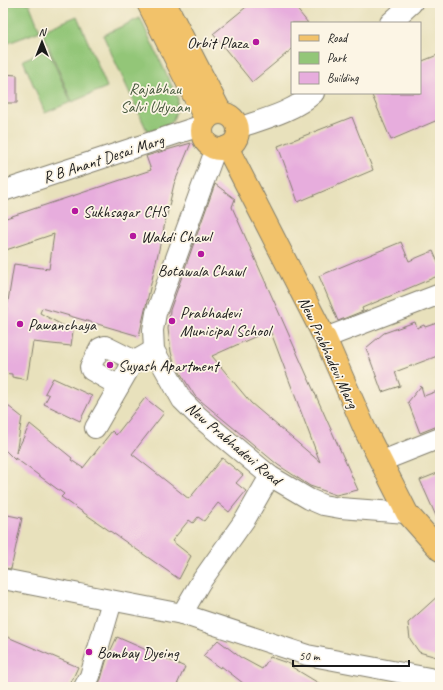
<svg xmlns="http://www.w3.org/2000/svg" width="443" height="690" font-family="Caveat,sans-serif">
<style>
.green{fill:#93c678;stroke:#58714a}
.building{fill:#e7addd;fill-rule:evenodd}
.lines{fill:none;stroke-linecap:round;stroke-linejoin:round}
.minor-casing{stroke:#827e6c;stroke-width:22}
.major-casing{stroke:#827e6c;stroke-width:24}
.minor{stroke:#fff;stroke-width:20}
.major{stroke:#f2c26a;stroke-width:22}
.poi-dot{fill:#b5179e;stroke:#fcf5e5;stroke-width:1.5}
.labels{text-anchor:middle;stroke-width:3.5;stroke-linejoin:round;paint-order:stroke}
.poi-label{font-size:16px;fill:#1c1c1c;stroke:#fcf5e5;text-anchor:start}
.park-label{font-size:16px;fill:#46583c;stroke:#fcf5e5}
.street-label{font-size:16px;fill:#1c1c1c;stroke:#fcf5e5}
</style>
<rect width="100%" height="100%" fill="#fcf5e5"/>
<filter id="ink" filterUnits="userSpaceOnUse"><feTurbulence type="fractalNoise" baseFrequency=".025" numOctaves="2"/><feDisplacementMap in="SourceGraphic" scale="8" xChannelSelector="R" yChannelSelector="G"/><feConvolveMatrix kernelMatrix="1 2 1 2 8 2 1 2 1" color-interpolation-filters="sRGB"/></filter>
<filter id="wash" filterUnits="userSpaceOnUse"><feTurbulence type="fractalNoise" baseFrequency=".012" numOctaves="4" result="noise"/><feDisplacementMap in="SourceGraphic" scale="16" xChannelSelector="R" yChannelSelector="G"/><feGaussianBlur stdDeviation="0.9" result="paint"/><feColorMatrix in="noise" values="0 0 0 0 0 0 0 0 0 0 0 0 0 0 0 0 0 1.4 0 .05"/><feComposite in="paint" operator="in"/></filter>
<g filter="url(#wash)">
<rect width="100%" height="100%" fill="#e8e1bc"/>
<g class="green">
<polygon points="3,3 29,3 40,31 3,45"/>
<polygon points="77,16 107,87 72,102 42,31"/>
<path d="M140,18L178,99C175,123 171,126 149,135L103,35Z"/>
<polygon points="48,49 71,102 45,113 23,60"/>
</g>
<g id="blocks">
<g class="building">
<polygon points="251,3 292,3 308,23 292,23 292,49 252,82 213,34"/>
<polygon points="440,54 440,119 391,140 371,93 420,93 420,62"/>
<polygon points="3,74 17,75 17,103 3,103"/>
<polygon points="352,117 373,170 298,202 278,146"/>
<polygon points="191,143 174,184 139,336 42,308 40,313 73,331 71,346 33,342 27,380 12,377 12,374 3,373 3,332 14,264 49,269 54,234 3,251 3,219 151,170 146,156"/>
<path d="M215,184L235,199L232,207L358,490L336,495L310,486L278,465L195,396L174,363L171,352L168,329L170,310ZM270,330L320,462L251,403L212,356Z"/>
<polygon points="401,242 409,261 433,251 440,267 440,275 362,308 363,311 338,321 319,276"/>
<polygon points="415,322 417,328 424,325 425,327 440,322 440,355 395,372 400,386 382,392 366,348 384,333"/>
<polygon points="53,378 92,396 80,421 44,404 49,395 45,393"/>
<polygon points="421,386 424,396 440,390 440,425 420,433 408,402"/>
<polygon points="145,398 164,413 132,454 189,499 222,458 243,475 236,483 246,491 229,512 218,503 204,521 198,517 193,523 189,520 172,541 191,556 179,579 61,497 64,494 15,458 15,460 3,448 3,402 22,417 16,453 30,424 72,458 71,460 83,468 112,431 116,435"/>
<polygon points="440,472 440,525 420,480"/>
<polygon points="3,514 22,518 11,569 3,568"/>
<polygon points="440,594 440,658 419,652 410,639 408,623"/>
<polygon points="3,635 78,667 69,687 3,687"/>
<polygon points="117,637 185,667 176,687 97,687 101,679 107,658"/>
<polygon points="218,640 240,657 262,669 270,657 293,665 292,667 325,687 248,687 221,666 220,668 203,656"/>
</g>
</g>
</g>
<g filter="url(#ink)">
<use href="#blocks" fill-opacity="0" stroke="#827e6c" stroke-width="1"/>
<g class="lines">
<g class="minor-casing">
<g id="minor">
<polyline points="390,23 412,3"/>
<path d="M238,128C264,119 293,112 314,93"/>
<polyline points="216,148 156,313 153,330 154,350 182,400 199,417 270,476 309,499 323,505 340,508 407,513"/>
<polyline points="3,191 203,125"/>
<polyline points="325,338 440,294"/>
<polyline points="119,386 91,370 90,367 100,348 105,346 135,361"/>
<polyline points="95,428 129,369 135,361 154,350"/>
<polyline points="382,461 440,438"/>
<polyline points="3,579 182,614 307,655 440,680"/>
<polyline points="182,614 200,583 246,518 270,476"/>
<polyline points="84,687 90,676 112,601"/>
</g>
</g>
<g class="major-casing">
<g id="major">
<polyline points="148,3 206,120"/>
<polyline points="165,3 221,113"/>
<circle cx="220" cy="131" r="18"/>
<polyline points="227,147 325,338 366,432 407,513 440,550"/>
</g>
</g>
<use href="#minor" class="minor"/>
<use href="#major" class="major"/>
</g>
</g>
<g class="poi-dot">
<circle cx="256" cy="42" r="4"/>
<circle cx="75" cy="211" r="4"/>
<circle cx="133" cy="236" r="4"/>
<circle cx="201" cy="254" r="4"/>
<circle cx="172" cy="321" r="4"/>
<circle cx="20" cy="324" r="4"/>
<circle cx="110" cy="365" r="4"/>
<circle cx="89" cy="652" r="4"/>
</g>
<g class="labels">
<g class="poi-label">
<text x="248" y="48" text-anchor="end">Orbit Plaza</text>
<text x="83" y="217">Sukhsagar CHS</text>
<text x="141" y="242">Wakdi Chawl</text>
<text x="201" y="276" text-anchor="middle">Botawala Chawl</text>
<text x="180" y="318">Prabhadevi<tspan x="180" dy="18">Municipal School</tspan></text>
<text x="28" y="330">Pawanchaya</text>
<text x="118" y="371">Suyash Apartment</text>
<text x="97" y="658">Bombay Dyeing</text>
</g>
<g class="park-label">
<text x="155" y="94">Rajabhau<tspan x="155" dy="18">Salvi Udyaan</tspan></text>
</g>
<g class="street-label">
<text transform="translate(103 158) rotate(-18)" y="6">R B Anant Desai Marg</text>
<text transform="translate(329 352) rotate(65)" y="6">New Prabhadevi Marg</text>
<text transform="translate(234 443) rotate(40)" y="6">New Prabhadevi Road</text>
</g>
</g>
<rect width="443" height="690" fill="none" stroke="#fcf5e5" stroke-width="16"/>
<rect x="291" y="22" width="130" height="72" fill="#fcf5e5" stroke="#a29e95"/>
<rect x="299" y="35" width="20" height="6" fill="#f2c26a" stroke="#a29e95"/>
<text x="327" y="42" font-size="12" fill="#1c1c1c">Road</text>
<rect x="299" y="52" width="20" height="12" fill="#93c678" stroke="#a29e95"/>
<text x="327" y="62" font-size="12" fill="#1c1c1c">Park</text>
<rect x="299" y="72" width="20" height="12" fill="#e7addd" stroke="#a29e95"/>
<text x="327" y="82" font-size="12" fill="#1c1c1c">Building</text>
<g transform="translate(42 42)" stroke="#fcf5e5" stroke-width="3" paint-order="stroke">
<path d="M0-3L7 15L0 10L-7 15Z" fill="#1c1c1c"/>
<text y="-6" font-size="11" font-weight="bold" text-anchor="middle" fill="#1c1c1c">N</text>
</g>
<path d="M293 660v6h116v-6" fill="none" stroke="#1c1c1c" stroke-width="2"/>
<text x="299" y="660" font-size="12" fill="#1c1c1c" stroke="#fcf5e5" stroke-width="3" paint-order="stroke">50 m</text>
</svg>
